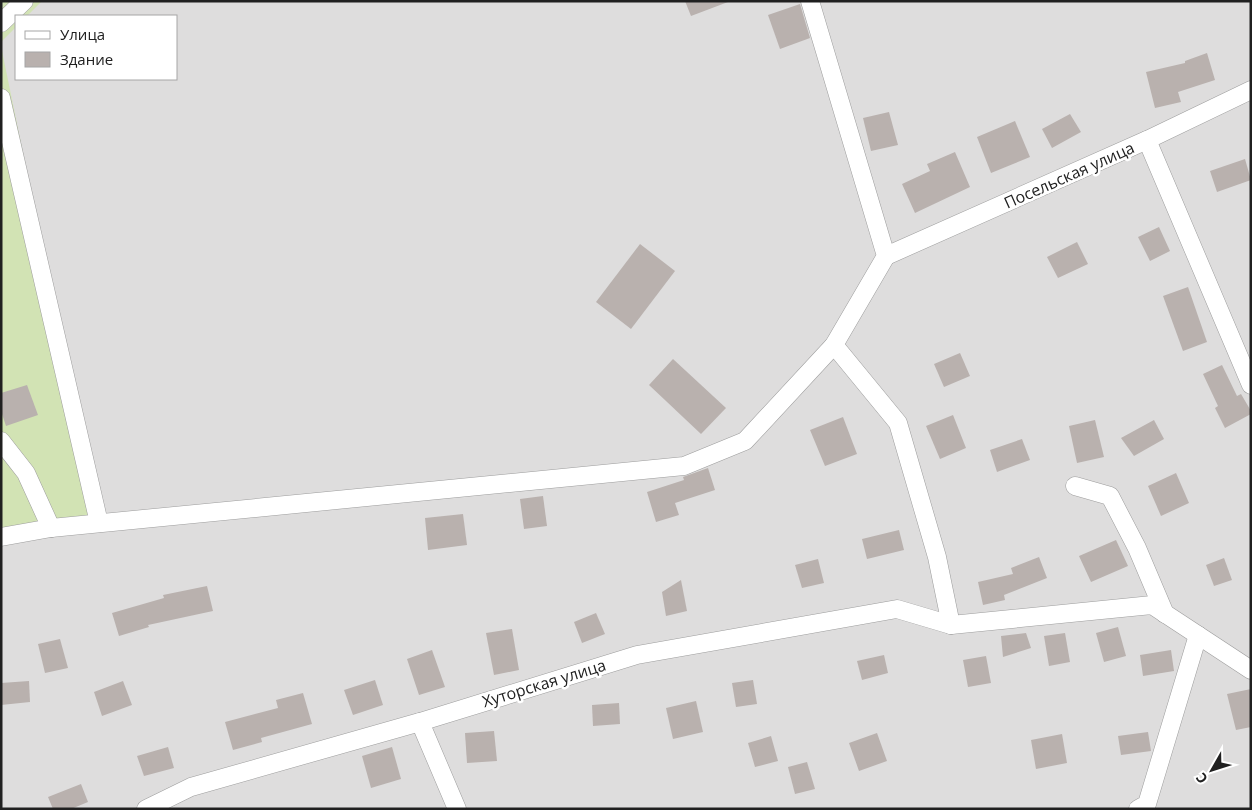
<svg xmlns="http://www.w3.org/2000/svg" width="1252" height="810" font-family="'Open Sans',sans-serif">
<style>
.residential{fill:#dedddd;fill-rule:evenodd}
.grass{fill:#d2e3b4}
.building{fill:#b9b1ae}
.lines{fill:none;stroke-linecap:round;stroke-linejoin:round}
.minor-casing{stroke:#9d9d9d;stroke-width:19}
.minor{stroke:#fff;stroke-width:18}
.labels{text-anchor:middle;stroke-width:5;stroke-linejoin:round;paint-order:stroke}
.street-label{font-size:16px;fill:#202020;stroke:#fff}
</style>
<rect width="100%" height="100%" fill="#f0ece8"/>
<path class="residential" d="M1,1H1251V809H1ZM16,16H176V79H16Z"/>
<g class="grass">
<polygon points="1,1 42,1 27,16 16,16 16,27 1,42"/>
<polygon points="1,46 99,523 1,538"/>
</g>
<g class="building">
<polygon points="685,1 727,1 728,2 691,16"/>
<polygon points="800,4 810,38 780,49 768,15"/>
<polygon points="1207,53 1215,80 1178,92 1181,102 1155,108 1146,72 1185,63 1185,61"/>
<polygon points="889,112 898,145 871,151 863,118"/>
<polygon points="1070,114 1081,132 1052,148 1042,129"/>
<polygon points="1015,121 1030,157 991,173 977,137"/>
<polygon points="955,152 970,187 915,213 902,184 930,171 927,164"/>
<polygon points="1245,159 1251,180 1217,192 1210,171"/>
<polygon points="1159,227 1170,251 1150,261 1138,237"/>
<polygon points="1077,242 1088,264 1058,278 1047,257"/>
<polygon points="640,244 675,271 631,329 596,302"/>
<polygon points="1188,287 1207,342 1183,351 1163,296"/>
<polygon points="960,353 970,376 944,387 934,364"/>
<polygon points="673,359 726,408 701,434 649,385"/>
<polygon points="1222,365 1237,396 1241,394 1251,411 1251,414 1225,428 1215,408 1218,406 1203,374"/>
<polygon points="27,385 38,415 6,426 1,411 1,393"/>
<polygon points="953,415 966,448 940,459 926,426"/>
<polygon points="843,417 857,454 825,466 810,430"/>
<polygon points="1095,420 1104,457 1077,463 1069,426"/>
<polygon points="1154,420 1164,439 1134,456 1121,438"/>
<polygon points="1022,439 1030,460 997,472 990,450"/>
<polygon points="708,468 715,490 675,503 679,515 656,522 647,492 684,480 683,477"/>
<polygon points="1176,473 1189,503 1161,516 1148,486"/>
<polygon points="543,496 547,526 524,529 520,499"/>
<polygon points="463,514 467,545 428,550 425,518"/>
<polygon points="899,530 904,550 867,559 862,539"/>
<polygon points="1116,540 1128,566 1091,582 1079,556"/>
<polygon points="1039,557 1047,578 1004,595 1005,600 983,605 978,582 1013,574 1011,568"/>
<polygon points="1224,558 1232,580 1214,586 1206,565"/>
<polygon points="818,559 824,583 802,588 795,565"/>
<polygon points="681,580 687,611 666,616 662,592"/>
<polygon points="207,586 213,611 148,625 149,627 119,636 112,613 164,598 163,595"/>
<polygon points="596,613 605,634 582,643 574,622"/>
<polygon points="1118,627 1126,656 1104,662 1096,633"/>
<polygon points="512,629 519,670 494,675 486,633"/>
<polygon points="1026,633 1031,648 1003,657 1001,636"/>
<polygon points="1065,633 1070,662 1049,666 1044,636"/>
<polygon points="60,639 68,668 45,673 38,644"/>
<polygon points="432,650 445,687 419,695 407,659"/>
<polygon points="1171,650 1174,671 1143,676 1140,655"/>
<polygon points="884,655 888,673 862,680 857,661"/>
<polygon points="986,656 991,683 968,687 963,660"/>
<polygon points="375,680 383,705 353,715 344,690"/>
<polygon points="753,680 757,704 736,707 732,683"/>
<polygon points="29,681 30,702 1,705 1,683"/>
<polygon points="123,681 132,705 102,716 94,692"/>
<polygon points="1251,689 1251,727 1236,730 1227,694"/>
<polygon points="303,693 312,724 261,738 262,742 233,750 225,722 278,708 276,700"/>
<polygon points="696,701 703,732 673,739 666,708"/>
<polygon points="619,703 620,724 593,726 592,705"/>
<polygon points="494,731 497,761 467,763 465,733"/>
<polygon points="1148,732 1151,751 1121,755 1118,736"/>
<polygon points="877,733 887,761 859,771 849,743"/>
<polygon points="1062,734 1067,763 1036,769 1031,740"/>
<polygon points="771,736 778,761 755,767 748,743"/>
<polygon points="168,747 174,768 144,776 137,756"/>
<polygon points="392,747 401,779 371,788 362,756"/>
<polygon points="807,762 815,789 795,794 788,767"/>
<polygon points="81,784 88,802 71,809 53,809 48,797"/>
</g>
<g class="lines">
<g class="minor-casing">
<g id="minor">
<polyline points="1,23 24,1"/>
<polyline points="1,98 99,523"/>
<polyline points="1147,140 1251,385"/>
<polyline points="886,256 1147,140 1251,90"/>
<polyline points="834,345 898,423 937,557 951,625"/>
<polyline points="1,441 26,473 51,528"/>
<polyline points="1075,486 1110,496 1137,548 1165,614"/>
<polyline points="1,537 51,528 684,466 745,441 834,345 886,256 810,1"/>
<polyline points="420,722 457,809"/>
<polyline points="146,809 191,787 420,722 637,655 897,609 951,625 1152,605 1251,670"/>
<polyline points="1138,809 1147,804 1198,635"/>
</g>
</g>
<use href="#minor" class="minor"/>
</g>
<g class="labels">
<g class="street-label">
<text transform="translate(1069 175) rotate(-24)" y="6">Посельская улица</text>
<text transform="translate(544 683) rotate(-17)" y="6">Хуторская улица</text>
</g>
</g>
<rect width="1252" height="810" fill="none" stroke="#202020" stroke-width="5"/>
<rect x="15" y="15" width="162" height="65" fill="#ffffff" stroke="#a6a6a6"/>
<rect x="25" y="31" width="25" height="8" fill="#ffffff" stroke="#a6a6a6"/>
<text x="60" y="40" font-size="15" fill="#202020">Улица</text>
<rect x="25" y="52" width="25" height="15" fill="#b9b1ae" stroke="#a6a6a6"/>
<text x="60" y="65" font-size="15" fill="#202020">Здание</text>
<g transform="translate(1212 770) rotate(231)" stroke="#ffffff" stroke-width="4" paint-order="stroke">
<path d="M0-4L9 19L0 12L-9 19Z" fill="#202020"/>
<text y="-8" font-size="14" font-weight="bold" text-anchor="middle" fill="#202020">С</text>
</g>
</svg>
